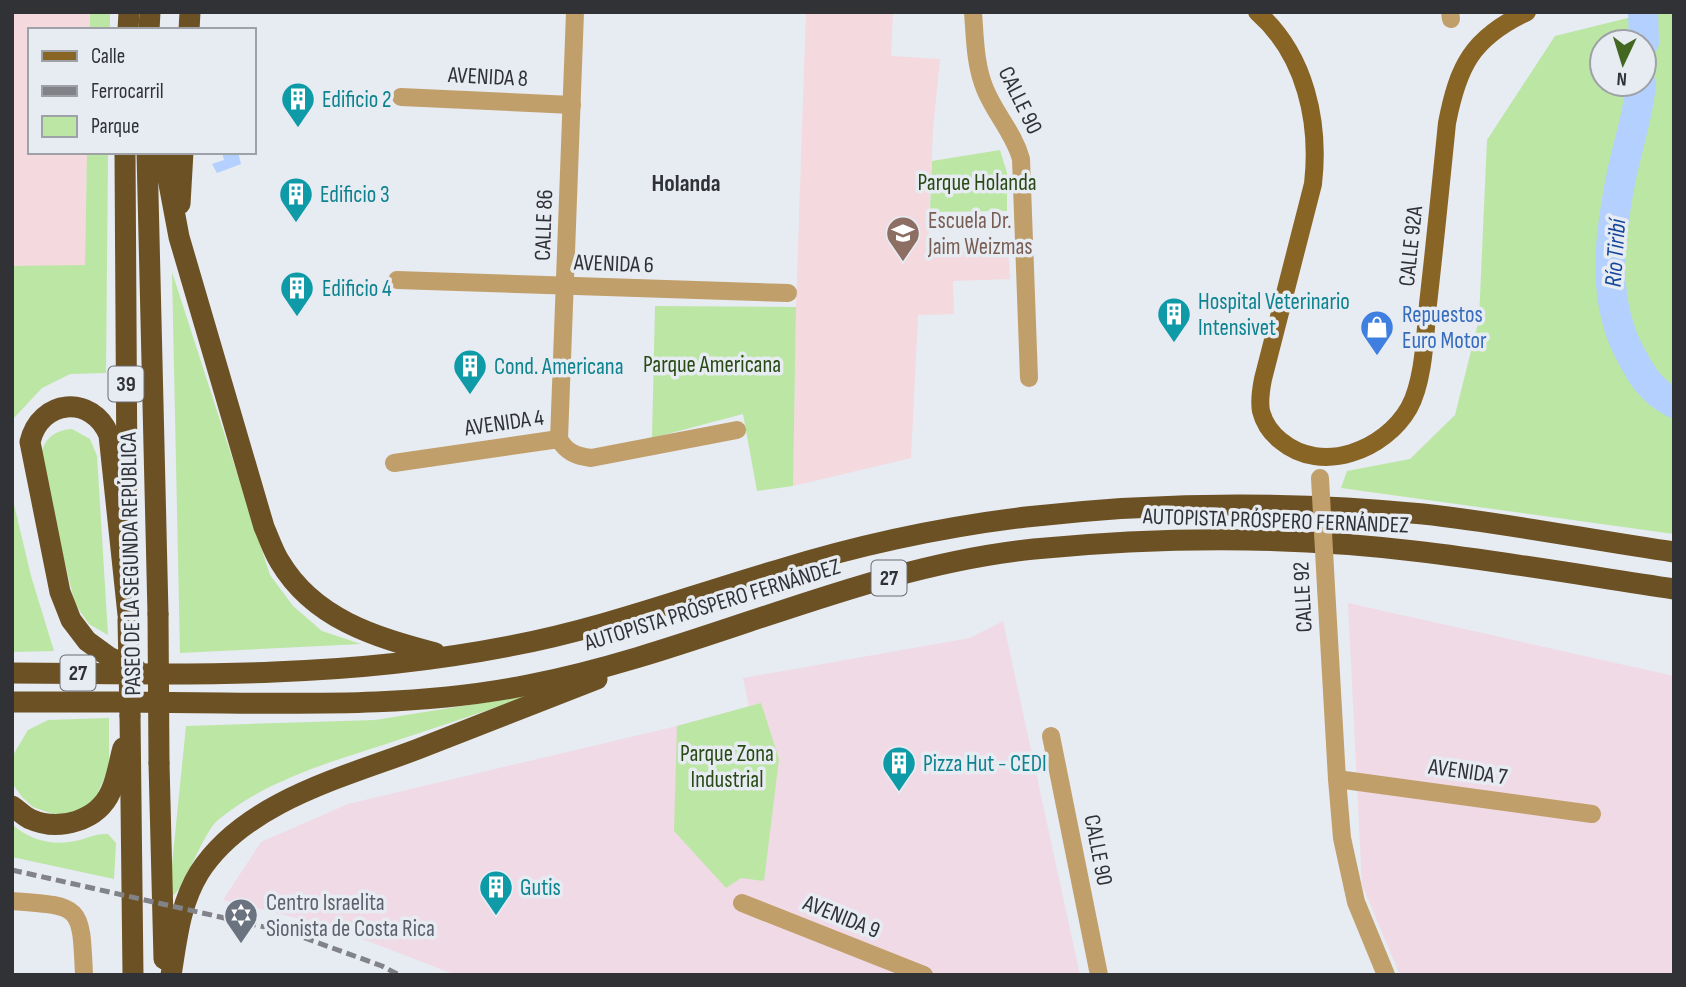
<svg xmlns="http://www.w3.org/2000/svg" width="1686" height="987" font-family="'Sofia Sans Condensed',sans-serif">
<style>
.industrial{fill:#f0dae6}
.education{fill:#f4d9de}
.green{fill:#bbe6a4;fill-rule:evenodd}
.water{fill:#b4d0ff}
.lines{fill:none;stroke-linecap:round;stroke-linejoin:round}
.river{stroke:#b4d0ff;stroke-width:30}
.minor{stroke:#c19f6a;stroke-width:18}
.major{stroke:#886425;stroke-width:18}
.highway{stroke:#6c5124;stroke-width:21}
.rail{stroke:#818388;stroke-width:5;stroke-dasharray:10 5;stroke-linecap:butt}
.minor-bridge{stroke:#c19f6a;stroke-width:18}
.highway-bridge{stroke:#6c5124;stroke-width:21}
.labels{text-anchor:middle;stroke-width:7;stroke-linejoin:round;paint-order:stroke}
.shield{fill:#e7ebf2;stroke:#686a6e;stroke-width:2}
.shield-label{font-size:21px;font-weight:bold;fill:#313235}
.street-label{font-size:23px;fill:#313235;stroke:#e7ebf2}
.culture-label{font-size:23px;fill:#0d838f;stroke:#e7ebf2;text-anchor:start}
.park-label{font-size:23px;fill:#294a14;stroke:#e7ebf2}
.education-label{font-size:23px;fill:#785e54;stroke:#e7ebf2;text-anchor:start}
.shop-label{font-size:23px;fill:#366cbe;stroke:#e7ebf2;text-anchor:start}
.worship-label{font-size:23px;fill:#5b616d;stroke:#e7ebf2;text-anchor:start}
.neighbourhood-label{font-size:24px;font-weight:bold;fill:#313235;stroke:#e7ebf2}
.water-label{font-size:24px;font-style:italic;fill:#14479c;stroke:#e7ebf2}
</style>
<rect width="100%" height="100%" fill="#e7ebf2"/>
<g class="industrial">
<polygon points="1348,603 1674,676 1674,975 1400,975 1362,885"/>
<polygon points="1003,621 1080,975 456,975 329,926 223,900 261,842 348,804 677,726 749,707 743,678 970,638"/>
</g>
<g class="education">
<polygon points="12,12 90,12 90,30 30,30 30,152 87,152 85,266 12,266"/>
<polygon points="806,12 893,12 891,56 940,59 933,129 928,247 1008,248 1010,279 953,281 954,314 918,315 911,458 793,486 796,307"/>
</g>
<g class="green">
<rect x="90" y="12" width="20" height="18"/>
<path d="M1652,12H1674V534L1341,488L1347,471L1410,459L1455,415L1479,319L1487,140L1555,36ZM1602,42H1644V84H1602Z"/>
<polygon points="1000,150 1007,173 1007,211 930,212 932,161"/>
<polygon points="87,152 108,152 106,373 70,374 42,388 13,419 12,425 12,266 85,265"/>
<polygon points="172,272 270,575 293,606 322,631 361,644 180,653"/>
<polygon points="655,306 796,307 793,486 757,491 743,414 652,438"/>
<path d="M72,429L90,439L97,456L108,635L89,624L75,604L41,465C39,444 51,430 72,429Z"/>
<polygon points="12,496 31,576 54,651 12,652"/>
<path d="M536,694C485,711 434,728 383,745C327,763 265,781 218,820C202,833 184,891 172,896L169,894L186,726L375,720Z"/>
<polygon points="761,703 779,759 764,881 741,878 726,888 674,831 677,726"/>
<polygon points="109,718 109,768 95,799 77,813 53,814 33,807 22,797 12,783 12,757 28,730 48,720"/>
<path d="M12,824C28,840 53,846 75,841C87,839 95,833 108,834L116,843L114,879L12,857Z"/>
</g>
<polygon class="water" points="222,152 238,152 241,164 217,173 212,164 224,160"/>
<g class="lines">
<g class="river">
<polyline points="1643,12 1644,42"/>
<path d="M1641,84C1638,117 1627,147 1621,178C1609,238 1601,302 1632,357C1643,378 1653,392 1674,403"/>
</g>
<g class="minor">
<path d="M973,12C975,38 975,65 985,89C995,114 1014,133 1021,159L1029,378"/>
<polyline points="1450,12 1451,19"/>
<polyline points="401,97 572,105"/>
<polyline points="397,280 788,293"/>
<polyline points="559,439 575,12"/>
<path d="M394,463L559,439C566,452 576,456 591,458L737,430"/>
<polyline points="1326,587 1337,779 1342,838 1356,902 1386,975"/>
<polyline points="1051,736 1099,975"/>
<polyline points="1337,779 1592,814"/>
<path d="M12,901C82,906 81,905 84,975"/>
<polyline points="742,903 924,975"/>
</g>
<path class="major" d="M1257,12C1306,55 1320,123 1313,184L1263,379C1261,389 1259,400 1261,411C1264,423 1272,434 1281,441C1322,475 1385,450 1409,408C1424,381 1425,335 1428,304C1435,243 1441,183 1447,123C1458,66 1472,38 1527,12"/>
<g class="highway">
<polyline points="128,30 129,12"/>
<polyline points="149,30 150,12"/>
<polyline points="189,30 190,12"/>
<polyline points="125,152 127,486"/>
<polyline points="147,152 158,614"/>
<path d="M163,152L179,237L264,527C269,538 273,551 280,562C314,619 375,637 435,653"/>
<polyline points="180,204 183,152"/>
<path d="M128,615L109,435C92,394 40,399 30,442L60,592L71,620L87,641L109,657L136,669"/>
<path d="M12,673C99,673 187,676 274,672C353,669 433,661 510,646C601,629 689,596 778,570C859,545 943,527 1026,517C1158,502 1291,501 1423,514C1506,523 1591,540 1674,552"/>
<path d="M12,702C83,702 153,702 224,703C324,704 429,705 528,685C699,652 859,567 1034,549C1159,537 1289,536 1414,551C1501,561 1587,576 1674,589"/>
<polyline points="130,716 133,975"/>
<polyline points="159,763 164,959"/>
<path d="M12,806C18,810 24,816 30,819C59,832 98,821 111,791C117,778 119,762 123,748"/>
<path d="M171,975C177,939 180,904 199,873C244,802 344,777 418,749C477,726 537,703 597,679"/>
</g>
<polyline class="rail" points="12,870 291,933 382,966 399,975"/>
<polyline class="minor-bridge" points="1320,478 1326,587"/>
<g class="highway-bridge">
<polyline points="158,614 159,763"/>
<polyline points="128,619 130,716"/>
</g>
</g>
<defs>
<g id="building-pin" transform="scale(1.75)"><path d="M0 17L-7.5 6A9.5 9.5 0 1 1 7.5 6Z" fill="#0f9aa8" stroke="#e7ebf2"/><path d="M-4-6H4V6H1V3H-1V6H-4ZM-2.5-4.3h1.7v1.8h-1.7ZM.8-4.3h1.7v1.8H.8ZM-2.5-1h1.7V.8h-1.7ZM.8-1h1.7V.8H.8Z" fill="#fff"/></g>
<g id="school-pin" transform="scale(1.75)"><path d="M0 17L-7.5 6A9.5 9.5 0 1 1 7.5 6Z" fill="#8d6e63" stroke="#e7ebf2"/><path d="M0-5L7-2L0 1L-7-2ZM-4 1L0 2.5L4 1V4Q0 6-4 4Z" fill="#fff"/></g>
<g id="shop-pin" transform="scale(1.75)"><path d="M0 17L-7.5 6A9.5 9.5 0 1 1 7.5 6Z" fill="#3f7fe0" stroke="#e7ebf2"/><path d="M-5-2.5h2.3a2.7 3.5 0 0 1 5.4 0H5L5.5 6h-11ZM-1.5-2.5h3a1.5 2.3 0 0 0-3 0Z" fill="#fff"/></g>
<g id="synagogue-pin" transform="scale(1.75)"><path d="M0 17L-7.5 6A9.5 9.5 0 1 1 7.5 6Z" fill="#6b7280" stroke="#e7ebf2"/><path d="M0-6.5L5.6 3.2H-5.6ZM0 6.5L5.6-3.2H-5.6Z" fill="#fff"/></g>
</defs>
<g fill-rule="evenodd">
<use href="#building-pin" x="298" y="99"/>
<use href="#building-pin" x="296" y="194"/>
<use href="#school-pin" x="903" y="233"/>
<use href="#building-pin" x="297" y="288"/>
<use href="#building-pin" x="1174" y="314"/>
<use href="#shop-pin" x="1377" y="327"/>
<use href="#building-pin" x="470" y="366"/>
<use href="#building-pin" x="899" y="763"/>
<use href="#building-pin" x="496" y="887"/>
<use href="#synagogue-pin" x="241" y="915"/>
</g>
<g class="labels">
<g class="shield">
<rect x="108.5" y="366.5" width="35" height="35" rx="5"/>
<rect x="871.5" y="560.5" width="35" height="35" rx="5"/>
<rect x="60.5" y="655.5" width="35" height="35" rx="5"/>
</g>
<g class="shield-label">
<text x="126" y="391">39</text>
<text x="889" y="585">27</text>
<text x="78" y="680">27</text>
</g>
<g class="street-label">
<text transform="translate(488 76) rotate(3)" y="8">AVENIDA 8</text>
<text transform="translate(1021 100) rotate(64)" y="8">CALLE 90</text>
<text transform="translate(543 225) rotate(-88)" y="8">CALLE 86</text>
<text transform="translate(1410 246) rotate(-84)" y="8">CALLE 92A</text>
<text transform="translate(614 263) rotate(2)" y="8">AVENIDA 6</text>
<text transform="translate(504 422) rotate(-8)" y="8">AVENIDA 4</text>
<text transform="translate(1276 520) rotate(2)" y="8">AUTOPISTA PRÓSPERO FERNÁNDEZ</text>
<text transform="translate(130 564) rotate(-91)" y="8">PASEO DE LA SEGUNDA REPÚBLICA</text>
<text transform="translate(1302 597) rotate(-93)" y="8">CALLE 92</text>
<text transform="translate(712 604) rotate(-17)" y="8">AUTOPISTA PRÓSPERO FERNÁNDEZ</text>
<text transform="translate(1468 771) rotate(8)" y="8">AVENIDA 7</text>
<text transform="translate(1099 850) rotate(79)" y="8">CALLE 90</text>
<text transform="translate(842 916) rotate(22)" y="8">AVENIDA 9</text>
</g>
<g class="culture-label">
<text x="322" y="107">Edificio 2</text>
<text x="320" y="202">Edificio 3</text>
<text x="322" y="296">Edificio 4</text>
<text x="1198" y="309">Hospital Veterinario<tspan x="1198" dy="26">Intensivet</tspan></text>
<text x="494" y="374">Cond. Americana</text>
<text x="923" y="771">Pizza Hut - CEDI</text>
<text x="520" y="895">Gutis</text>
</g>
<g class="park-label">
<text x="977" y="190">Parque Holanda</text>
<text x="712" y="372">Parque Americana</text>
<text x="727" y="761">Parque Zona<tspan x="727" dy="26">Industrial</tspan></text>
</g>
<g class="education-label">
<text x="928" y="228">Escuela Dr.<tspan x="928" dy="26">Jaim Weizmas</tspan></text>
</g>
<g class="shop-label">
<text x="1402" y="322">Repuestos<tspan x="1402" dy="26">Euro Motor</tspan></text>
</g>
<g class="worship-label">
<text x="266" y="910">Centro Israelita<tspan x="266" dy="26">Sionista de Costa Rica</tspan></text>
</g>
<g class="neighbourhood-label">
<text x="686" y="191">Holanda</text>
</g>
<g class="water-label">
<text transform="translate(1615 253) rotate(-86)" y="8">Río Tiribí</text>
</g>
</g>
<rect width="1686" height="987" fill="none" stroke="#313235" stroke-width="28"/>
<rect x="28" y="28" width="228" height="126" fill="#e7ebf2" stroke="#9ea1a6" stroke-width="2"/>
<rect x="42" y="51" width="35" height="10" fill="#886425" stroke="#9ea1a6" stroke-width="2"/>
<text x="91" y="63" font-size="21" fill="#313235">Calle</text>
<rect x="42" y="86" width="35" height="10" fill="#818388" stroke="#9ea1a6" stroke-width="2"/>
<text x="91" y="98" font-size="21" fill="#313235">Ferrocarril</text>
<rect x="42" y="116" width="35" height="21" fill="#bbe6a4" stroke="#9ea1a6" stroke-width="2"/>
<text x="91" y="133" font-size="21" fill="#313235">Parque</text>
<g transform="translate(1623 63) rotate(184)"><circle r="33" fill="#e7ebf2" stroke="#9ea1a6" stroke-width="2"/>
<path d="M0-5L12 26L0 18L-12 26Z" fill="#426720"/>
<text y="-10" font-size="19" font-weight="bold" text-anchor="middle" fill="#313235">N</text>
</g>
</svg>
